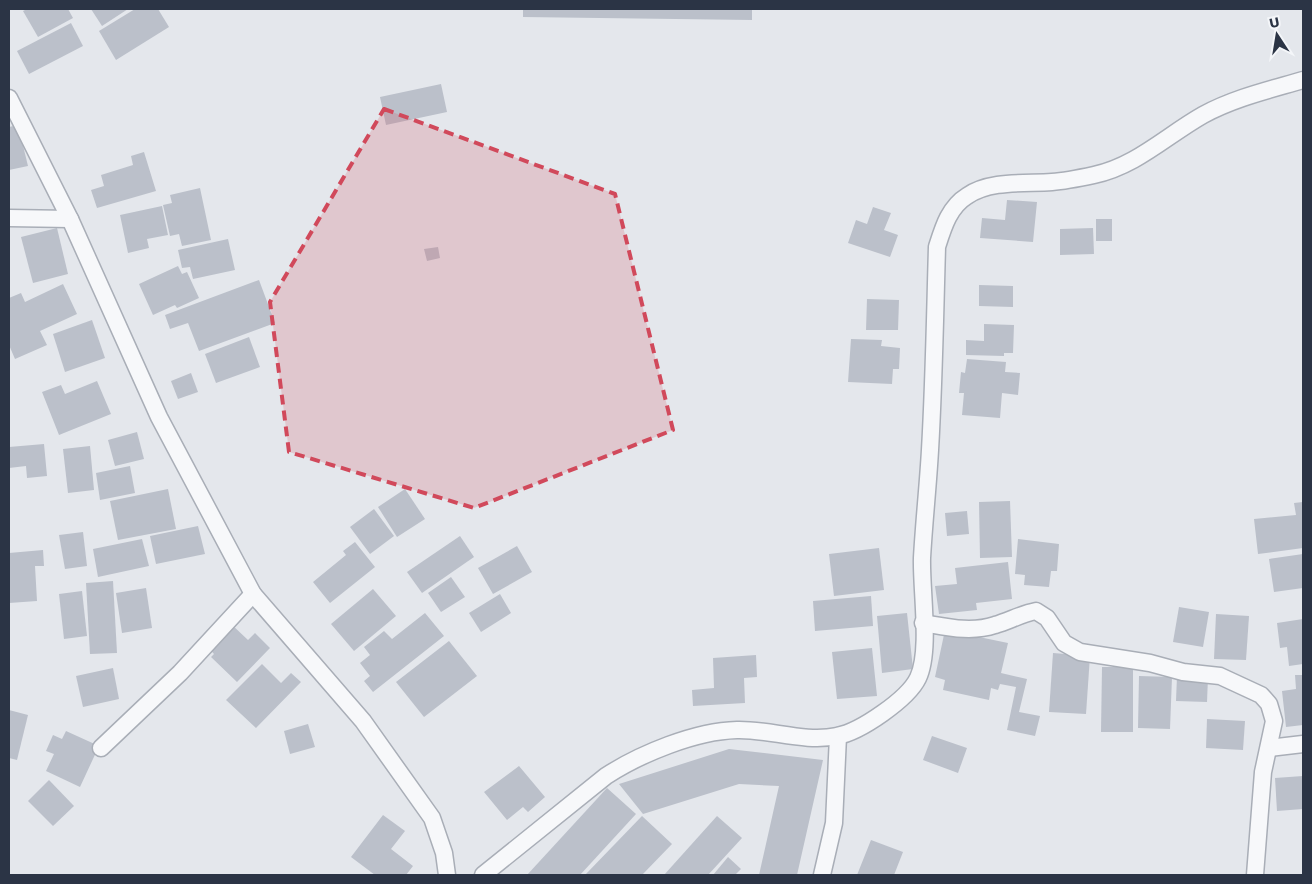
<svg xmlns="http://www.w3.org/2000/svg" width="1312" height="884" font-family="'Work Sans',sans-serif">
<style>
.building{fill:#bbc0ca}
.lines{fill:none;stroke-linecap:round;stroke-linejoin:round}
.street-casing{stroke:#a9aeb7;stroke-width:19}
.street{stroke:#f7f8fa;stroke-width:16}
.marked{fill:#d1495b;fill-opacity:0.2;stroke:#d1495b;stroke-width:4;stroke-dasharray:10 6;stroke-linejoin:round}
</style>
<rect width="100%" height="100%" fill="#e4e7ec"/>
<g class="building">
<polygon points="27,9 68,9 73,18 38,37 23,11"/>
<polygon points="91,9 128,9 102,26"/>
<polygon points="135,9 158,9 169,27 116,60 99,31"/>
<polygon points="523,9 752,9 752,20 523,17"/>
<polygon points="71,23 83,46 29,74 17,51"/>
<polygon points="441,84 447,112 386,125 380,97"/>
<polygon points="18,125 28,166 9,170 9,127"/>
<polygon points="144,152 156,191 97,208 91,190 104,186 101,175 133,165 131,156"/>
<polygon points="200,188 211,240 182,246 179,234 170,236 163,205 172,203 170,195"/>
<polygon points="1007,200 1037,202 1033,242 980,238 982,218 1005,220"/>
<polygon points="162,206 168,235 147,239 149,248 128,253 120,215"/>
<polygon points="873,207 891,213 884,230 898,235 890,257 848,243 856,220 867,224"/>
<rect x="1096" y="219" width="16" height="22"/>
<polygon points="57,228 68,274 33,283 21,237"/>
<polygon points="1093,228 1094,254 1060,255 1060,229"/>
<polygon points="228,239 235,270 193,279 190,267 182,268 178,250"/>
<polygon points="438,247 440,258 427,261 424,249"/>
<polygon points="178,266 182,274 187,272 199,298 177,308 175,305 153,315 139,284"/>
<polygon points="259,280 275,323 199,351 188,323 170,329 165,315"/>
<polygon points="63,284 77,314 40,331 47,345 15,359 9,345 9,298 21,293 25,302"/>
<polygon points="979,285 1013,286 1013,307 979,306"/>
<polygon points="867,299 899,300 898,330 866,330"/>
<polygon points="92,320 105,358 65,372 53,334"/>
<polygon points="984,324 1014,325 1013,353 1004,353 1004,356 966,355 966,340 984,341"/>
<polygon points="249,337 260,367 216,383 205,354"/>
<polygon points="851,339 882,340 881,346 900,348 899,369 893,369 892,384 848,382"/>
<polygon points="967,359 1006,362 1005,372 1020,373 1018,395 1002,393 1000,418 962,415 964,393 959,393 961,372 965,373"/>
<polygon points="191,373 198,392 178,399 171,381"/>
<polygon points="97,381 111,414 59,435 42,392 61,385 65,394"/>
<polygon points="137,432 144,459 115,466 108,440"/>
<polygon points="44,444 47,476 27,478 26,466 9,468 9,447"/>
<polygon points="90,446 94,490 68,493 63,449"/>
<polygon points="130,466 135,493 100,500 96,473"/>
<polygon points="168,489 176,529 118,540 110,501"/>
<polygon points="405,489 425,519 397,537 378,507"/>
<polygon points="1010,501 1012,557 980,558 979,502"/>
<polygon points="1303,502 1303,548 1258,554 1254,519 1296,515 1294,503"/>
<polygon points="374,509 394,536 370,554 350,527"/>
<polygon points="967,511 969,534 947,536 945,513"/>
<polygon points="198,526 205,554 156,564 150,536"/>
<polygon points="83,532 87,566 65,569 59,535"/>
<polygon points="460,536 474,557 422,593 407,572"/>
<polygon points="142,539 149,566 98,577 93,549"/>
<polygon points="1018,539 1059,544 1057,571 1051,571 1049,587 1024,585 1025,575 1015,574"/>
<polygon points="355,542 375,567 330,603 313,582 346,555 343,551"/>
<polygon points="517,546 532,572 493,594 478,568"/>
<polygon points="879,548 884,590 834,596 829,554"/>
<polygon points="43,550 44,566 35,566 37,601 9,603 9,553"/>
<polygon points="1303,554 1303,588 1274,592 1269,559"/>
<polygon points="1008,562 1012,599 976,603 977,610 939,614 935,586 957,584 955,568"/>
<polygon points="451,577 465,597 441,612 428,593"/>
<polygon points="113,581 117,653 90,654 86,583"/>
<polygon points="146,588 152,628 122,633 116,593"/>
<polygon points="373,589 396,616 354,651 331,624"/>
<polygon points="82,591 87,636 64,639 59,594"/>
<polygon points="500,594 511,613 481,632 469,613"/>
<polygon points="871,596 873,626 815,631 813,601"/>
<polygon points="1179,607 1209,612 1203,647 1173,642"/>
<polygon points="425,613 444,636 373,692 364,681 370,676 360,663 370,655 364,647 384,631 392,639"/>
<polygon points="907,613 913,669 882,673 877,616"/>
<polygon points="1216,614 1249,616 1246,660 1214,659"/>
<polygon points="1303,619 1303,664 1289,666 1287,647 1280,648 1277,623"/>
<polygon points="230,623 248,640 255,633 270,648 237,682 211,657 214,654 207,646"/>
<polygon points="945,630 1008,643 1001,673 1027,679 1019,712 1040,716 1035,736 1007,730 1016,687 1000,684 998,690 991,688 989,700 943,690 945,680 935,677"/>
<polygon points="449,641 477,676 424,717 396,682"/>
<polygon points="872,648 877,696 837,699 832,652"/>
<polygon points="1053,653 1090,656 1086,714 1049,712"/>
<polygon points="756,655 757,677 744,678 745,703 693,706 692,690 714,688 713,658"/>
<polygon points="262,664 281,683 291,673 301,682 256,728 226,700"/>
<polygon points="1102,667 1133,667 1133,732 1101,732"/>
<polygon points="113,668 119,699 83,707 76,676"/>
<polygon points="1295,675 1303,675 1303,725 1286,727 1282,691 1296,689"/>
<polygon points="1139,676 1172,677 1170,729 1138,728"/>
<polygon points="1177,676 1208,677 1207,702 1176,701"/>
<polygon points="9,710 28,715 17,760 9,758"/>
<polygon points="1207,719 1245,721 1243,750 1206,748"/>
<polygon points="308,724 315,747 290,754 284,731"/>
<polygon points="66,731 99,746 80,787 46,771 54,754 46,751 53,735 62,739"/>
<polygon points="932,736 967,748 958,773 923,760"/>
<polygon points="729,749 823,760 797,875 759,875 779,786 739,784 643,814 619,784"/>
<polygon points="519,766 545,797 528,812 523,807 507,820 484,792"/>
<polygon points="1303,776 1303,809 1277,811 1275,778"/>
<polygon points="49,780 74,806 53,826 28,801"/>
<polygon points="607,788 636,814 580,875 527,875"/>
<polygon points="383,815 405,831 391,849 413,866 406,875 375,875 351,857"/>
<polygon points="642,816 672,844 642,875 585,875"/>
<polygon points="717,816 742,838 708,875 664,875"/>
<polygon points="871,840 903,852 894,875 857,875"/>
<polygon points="728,857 741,869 735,875 713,875"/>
</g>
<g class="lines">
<g class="street-casing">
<g id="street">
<polyline points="9,98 70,219 159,417 253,594 363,721 432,818 444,853 447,875"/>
<polyline points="9,218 70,219"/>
<path d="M923,623C947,627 971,633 995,625C1009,621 1021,614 1036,611L1047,618L1064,643L1080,652L1150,663L1183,672L1220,676L1261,695L1269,704L1274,721L1263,772L1255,875"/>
<polyline points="101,748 180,673 253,594"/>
<polyline points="1269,748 1303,744"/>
<path d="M483,875L606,776C640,754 695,731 737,730C769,729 805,743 837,736C860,732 908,699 918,678C931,651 921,590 922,558C924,522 928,486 930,450C934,382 935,315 937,247C943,228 949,207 967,196C990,180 1025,184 1052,182C1066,181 1080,178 1094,175C1136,166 1166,136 1203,115C1234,98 1269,90 1303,80"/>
<polyline points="822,875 834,823 838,736"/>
</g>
</g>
<use href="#street" class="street"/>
</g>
<path class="marked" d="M384,109L615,194L673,430L474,508L289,452L270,302Z"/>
<rect width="1312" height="884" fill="none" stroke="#2b3445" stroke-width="20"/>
<g transform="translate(1277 35) rotate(348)" stroke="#f4f6f9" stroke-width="4" paint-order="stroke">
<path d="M0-4L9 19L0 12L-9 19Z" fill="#2b3445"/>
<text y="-8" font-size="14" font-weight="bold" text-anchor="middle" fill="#2b3445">U</text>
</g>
</svg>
